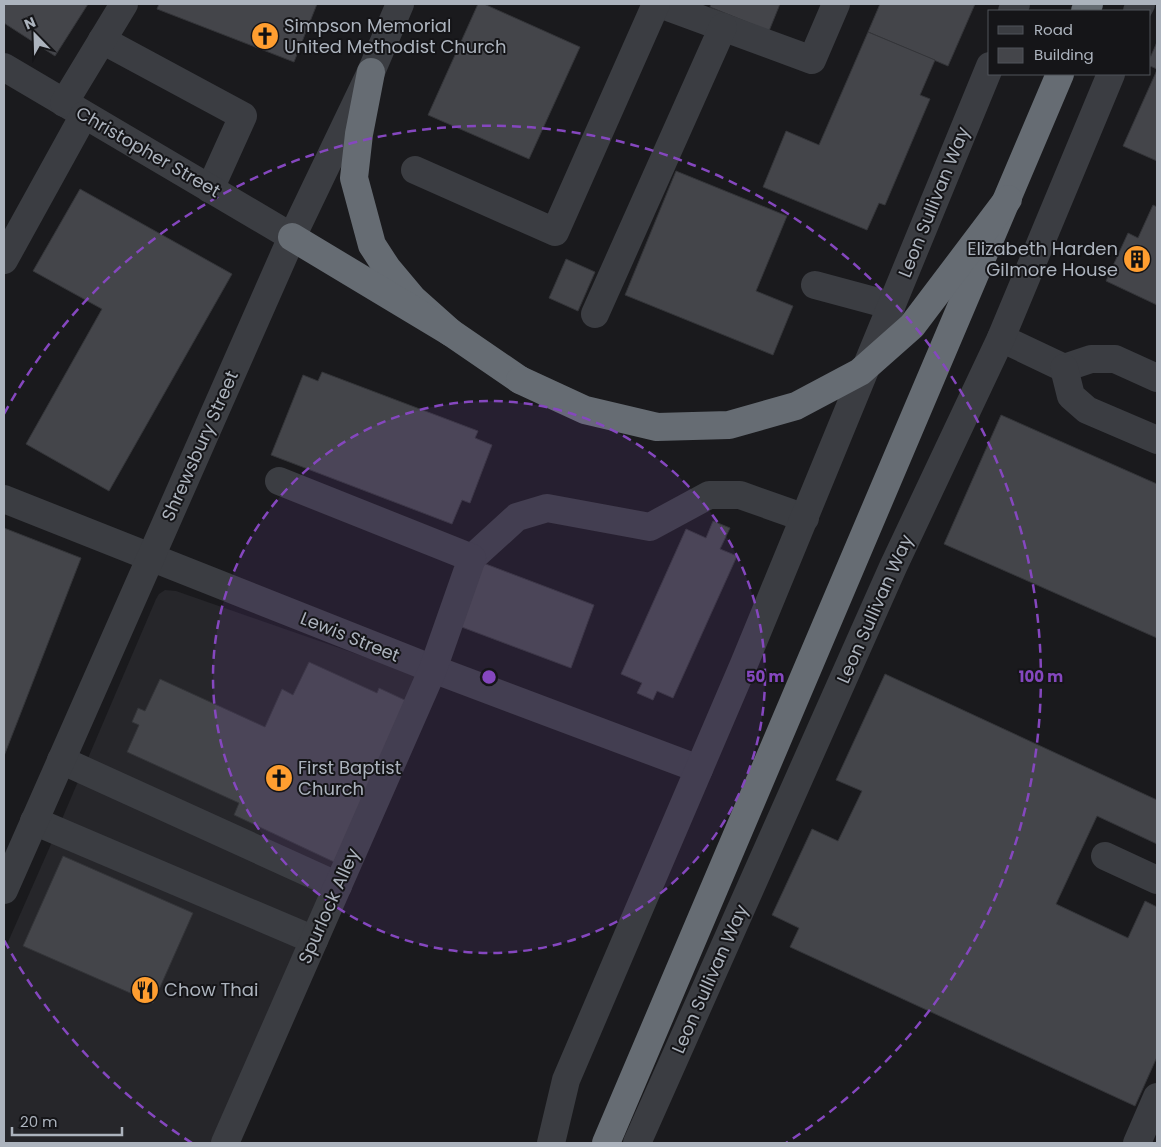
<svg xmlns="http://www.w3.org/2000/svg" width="1161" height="1147" font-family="Poppins,sans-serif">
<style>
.built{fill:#26262a}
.building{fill:#44454a;stroke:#343539}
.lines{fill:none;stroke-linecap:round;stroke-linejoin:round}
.minor{stroke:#3b3d42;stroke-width:28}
.highway{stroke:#666c73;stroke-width:28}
.highway-bridge{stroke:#666c73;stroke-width:28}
.ring{fill:none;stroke:#8547bf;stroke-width:2.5;stroke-dasharray:9 6}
.labels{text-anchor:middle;stroke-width:4;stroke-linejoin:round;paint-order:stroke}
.poi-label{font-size:18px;fill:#acb3bd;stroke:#151518;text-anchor:start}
.street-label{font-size:18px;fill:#acb3bd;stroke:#151518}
.centre{fill:#8547bf;stroke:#151518;stroke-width:2.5}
.ring-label{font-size:15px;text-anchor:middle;font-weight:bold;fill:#8547bf;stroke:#151518;stroke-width:4;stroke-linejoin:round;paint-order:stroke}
</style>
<rect width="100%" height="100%" fill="#1a1a1d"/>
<polygon class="built" points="165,590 176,591 414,674 419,679 215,1143 4,1143 4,951 59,826 156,599 159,594"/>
<g class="building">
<polygon points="4,4 88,4 55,56 4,23"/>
<polygon points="159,4 317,4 294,62 157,9"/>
<polygon points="478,4 484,4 580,47 529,159 428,115"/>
<polygon points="711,4 780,4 769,31 710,7"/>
<polygon points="880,4 975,4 948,66 868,32"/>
<polygon points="868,32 935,60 920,95 930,99 885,205 879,203 867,230 763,187 786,131 819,145"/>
<polygon points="1157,42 1157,69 1150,66 1150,58"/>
<polygon points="1157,70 1157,161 1123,146"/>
<polygon points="676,171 787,216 756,291 793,306 773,355 625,295"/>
<polygon points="80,189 232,274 109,491 26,444 102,309 33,271"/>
<polygon points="1153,205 1157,207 1157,305 1106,281 1128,233 1138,238"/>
<polygon points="566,259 595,272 578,311 549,298"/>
<polygon points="322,372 478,431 475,438 492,445 470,503 462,500 452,524 271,455 303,375 318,381"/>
<polygon points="1001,415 1157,484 1157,638 944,544"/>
<polygon points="713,521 730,528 720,549 737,556 673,698 657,691 653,700 637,693 642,683 621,674 686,529 706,538"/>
<polygon points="4,528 81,558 4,756"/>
<polygon points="483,563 594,605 571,668 459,626"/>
<polygon points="309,662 377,693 379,688 409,702 334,862 234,815 239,803 127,752 139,725 132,722 138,708 145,711 160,679 265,727 282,689 293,695"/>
<polygon points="885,674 1157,800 1157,844 1097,816 1056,904 1128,938 1145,901 1157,907 1157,1057 1135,1106 790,947 799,928 772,915 812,829 838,841 862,791 836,780"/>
<polygon points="63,856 193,913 153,1003 23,946"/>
</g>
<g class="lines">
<g class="minor">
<polyline points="660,4 812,60 836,4"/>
<polyline points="1012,11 1016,4"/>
<polyline points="1137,11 1141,4"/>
<polyline points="102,40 243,116 210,189"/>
<polyline points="4,67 292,237"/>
<polyline points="64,103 124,4"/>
<polyline points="415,170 555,232 656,4"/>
<polyline points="4,260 84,115"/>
<polyline points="815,285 882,303 891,307"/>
<polyline points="595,314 723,27"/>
<polyline points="1001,338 1064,368 1091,359 1115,359 1157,378"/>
<polyline points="1064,368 1071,396 1087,410 1157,440"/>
<polyline points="4,499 433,669 699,769"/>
<polyline points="472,558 517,517 547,508 650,527 709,495 740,495 805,518"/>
<polyline points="61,760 338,886"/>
<polyline points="34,821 314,940"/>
<polyline points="1105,856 1157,880"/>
<polyline points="4,890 292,237 371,72 400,4"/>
<polyline points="225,1143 433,669 472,558 279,481"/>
<polyline points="551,1143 566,1080 744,664 990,66"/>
<polyline points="637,1143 893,567 1001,338 1111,74"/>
<polyline points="1137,1143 1157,1097"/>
</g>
<g class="highway">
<polyline points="1085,11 1089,4"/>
<polyline points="371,72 359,134 354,178 372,245 387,268 413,299 450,332"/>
<polyline points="292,237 450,332 520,380"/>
<path d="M606,1143C756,786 911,432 1060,74"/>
</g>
<polyline class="highway-bridge" points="520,380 585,410 657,427 729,425 796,406 860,372 912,326 1008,199"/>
</g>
<circle cx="489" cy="677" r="276" fill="#8547bf" fill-opacity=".12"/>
<g class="ring">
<circle cx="489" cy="677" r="276"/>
<path d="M192 1143A552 552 0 0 1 4 940M4 414A552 552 0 1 1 786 1143"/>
</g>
<defs>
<g id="church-disc" transform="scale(1.4375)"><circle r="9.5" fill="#ff9e30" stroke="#151518"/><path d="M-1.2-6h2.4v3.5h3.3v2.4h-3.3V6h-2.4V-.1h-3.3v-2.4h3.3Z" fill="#111"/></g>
<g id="building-disc" transform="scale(1.4375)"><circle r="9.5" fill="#ff9e30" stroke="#151518"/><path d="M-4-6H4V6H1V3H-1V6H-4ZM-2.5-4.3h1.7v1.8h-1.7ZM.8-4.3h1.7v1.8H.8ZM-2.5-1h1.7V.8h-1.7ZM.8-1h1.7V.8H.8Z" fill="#111"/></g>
<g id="restaurant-disc" transform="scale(1.4375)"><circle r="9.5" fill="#ff9e30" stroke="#151518"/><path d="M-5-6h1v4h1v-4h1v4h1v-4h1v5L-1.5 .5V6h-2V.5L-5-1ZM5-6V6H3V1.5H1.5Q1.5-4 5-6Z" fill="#111"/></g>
</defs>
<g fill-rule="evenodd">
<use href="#church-disc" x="265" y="36"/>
<use href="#building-disc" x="1137" y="259"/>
<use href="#church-disc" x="279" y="778"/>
<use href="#restaurant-disc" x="145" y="990"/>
</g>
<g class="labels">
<g class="poi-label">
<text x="284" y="32">Simpson Memorial<tspan x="284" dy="21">United Methodist Church</tspan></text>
<text x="1118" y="255" text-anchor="end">Elizabeth Harden<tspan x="1118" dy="21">Gilmore House</tspan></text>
<text x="298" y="774">First Baptist<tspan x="298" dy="21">Church</tspan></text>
<text x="164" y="996">Chow Thai</text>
</g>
<g class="street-label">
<text transform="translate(148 152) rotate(30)" y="6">Christopher Street</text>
<text transform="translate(934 202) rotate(-68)" y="6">Leon Sullivan Way</text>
<text transform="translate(200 446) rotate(-66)" y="6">Shrewsbury Street</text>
<text transform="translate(875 609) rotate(-66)" y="6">Leon Sullivan Way</text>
<text transform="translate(350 637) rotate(22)" y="6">Lewis Street</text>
<text transform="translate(329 906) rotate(-66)" y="6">Spurlock Alley</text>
<text transform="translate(710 979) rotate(-66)" y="6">Leon Sullivan Way</text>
</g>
</g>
<circle cx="489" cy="677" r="8" class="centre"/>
<g class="ring-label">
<text x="765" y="682">50 m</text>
<text x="1041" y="682">100 m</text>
</g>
<rect width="1161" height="1147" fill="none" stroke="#acb3bd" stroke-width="10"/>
<rect x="988" y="10" width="162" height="65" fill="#151518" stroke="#51545a"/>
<rect x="998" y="26" width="25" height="8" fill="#3b3d42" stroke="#51545a"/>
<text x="1034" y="35" font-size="15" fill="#acb3bd">Road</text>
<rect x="998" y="48" width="25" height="15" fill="#44454a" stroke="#51545a"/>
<text x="1034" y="60" font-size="15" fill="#acb3bd">Building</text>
<g transform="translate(35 35) rotate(337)" stroke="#151518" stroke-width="4" paint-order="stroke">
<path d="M0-4L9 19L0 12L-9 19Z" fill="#acb3bd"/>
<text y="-8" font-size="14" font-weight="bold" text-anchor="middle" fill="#acb3bd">N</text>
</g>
<path d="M12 1127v8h110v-8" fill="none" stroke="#acb3bd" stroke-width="2.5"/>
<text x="20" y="1127" font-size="15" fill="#acb3bd" stroke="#151518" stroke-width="4" paint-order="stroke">20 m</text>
</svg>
